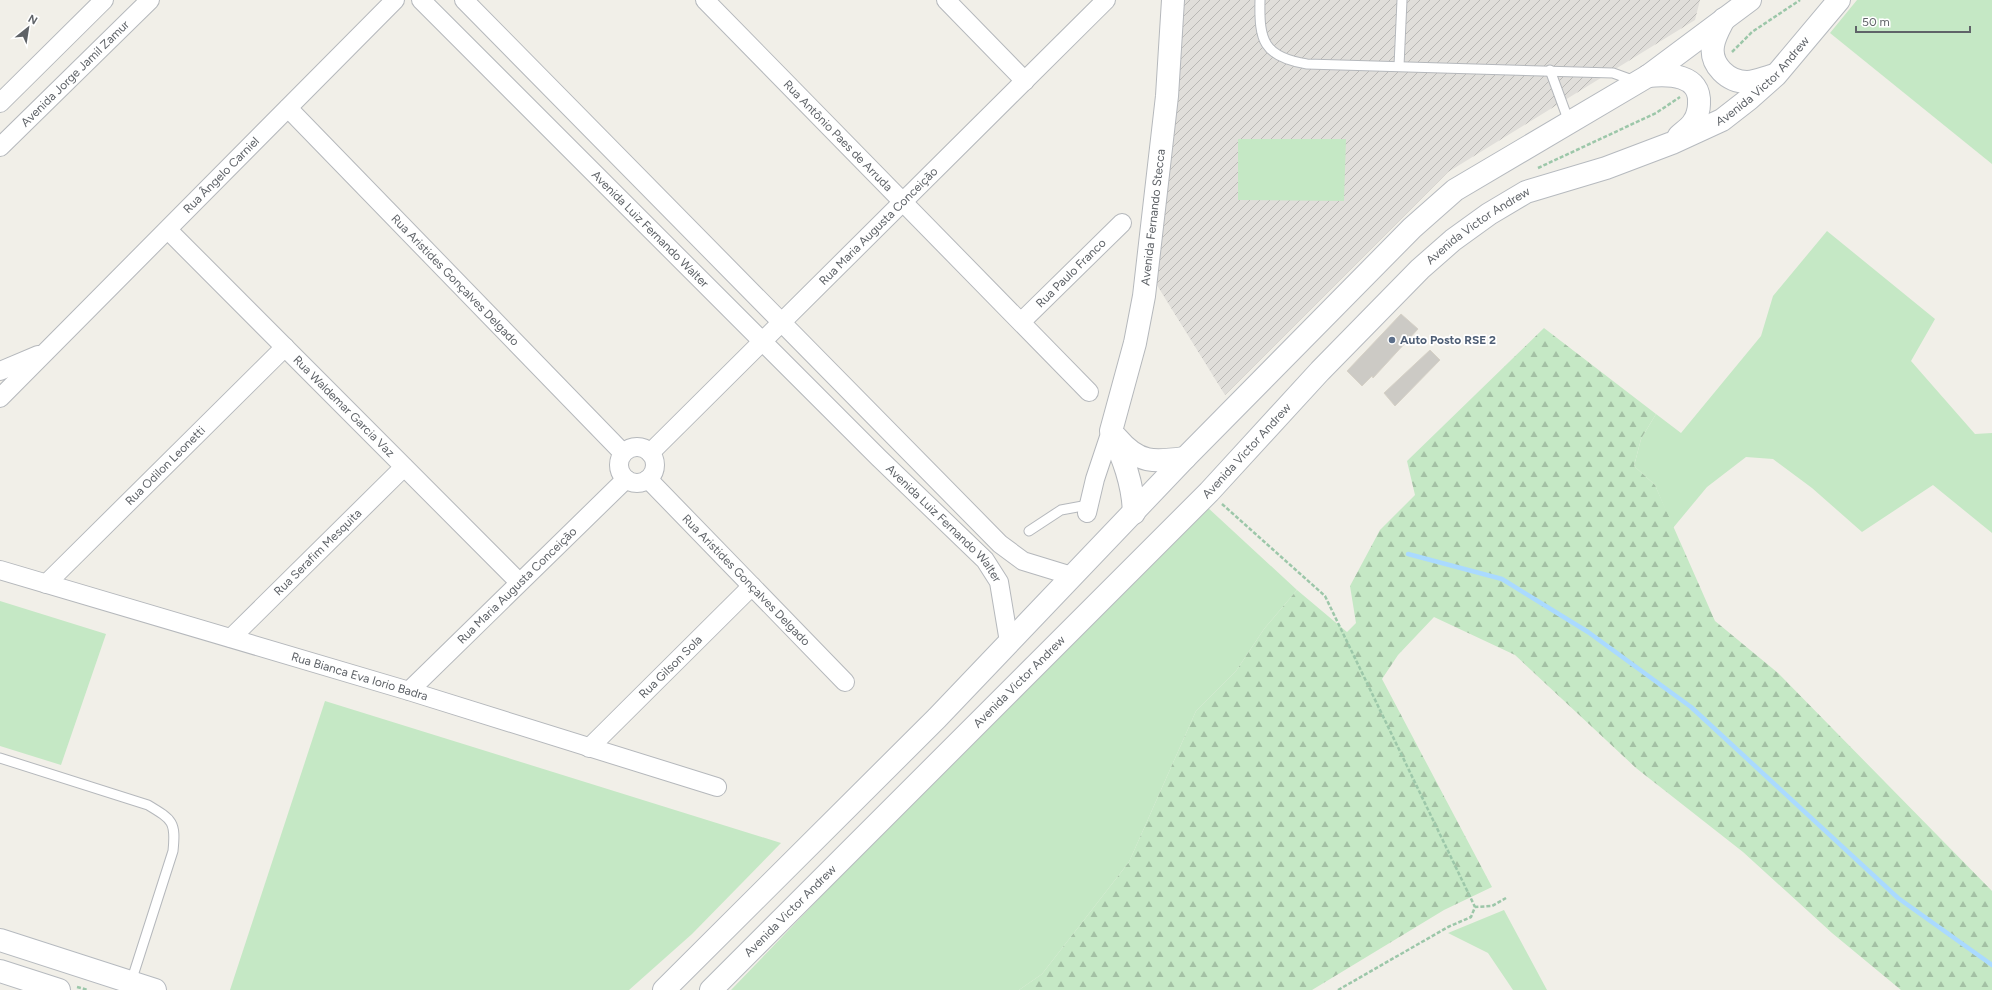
<svg xmlns="http://www.w3.org/2000/svg" width="1992" height="990" font-family="Figtree,sans-serif">
<style>
.industrial{fill:url(#industrial-furrows)}
.grass{fill:#c5e8c5}
.forest{fill:url(#forest-firs)}
.lines{fill:none;stroke-linecap:round;stroke-linejoin:round}
.stream{stroke:#aadaff;stroke-width:4.5}
.building{fill:#cccac5;stroke:#d6d1c6}
.service-casing{stroke:#b5b8bc;stroke-width:11}
.minor-casing{stroke:#b5b8bc;stroke-width:20}
.tertiary-casing{stroke:#b5b8bc;stroke-width:24}
.secondary-casing{stroke:#b6babf;stroke-width:24}
.path{stroke:#9cc7a9;stroke-width:2.5;stroke-dasharray:4 2;stroke-linecap:butt}
.service{stroke:#fff;stroke-width:9}
.minor{stroke:#fff;stroke-width:18}
.tertiary{stroke:#fff;stroke-width:22}
.secondary{stroke:#fff;stroke-width:22}
.service-dot{fill:#5c6f8a;stroke:#fff;stroke-width:1.5}
.labels{text-anchor:middle;stroke-width:3.5;stroke-linejoin:round;paint-order:stroke}
.street-label{font-size:12px;fill:#5f6368;stroke:#fff}
.service-label{font-size:12px;font-weight:bold;fill:#4e5e75;stroke:#fff;text-anchor:start}
</style>
<defs>
<pattern id="industrial-furrows" width="10" height="10" patternUnits="userSpaceOnUse"><rect width="10" height="10" fill="#e0deda"/><path d="M-1 1l2-2M0 10L10 0M9 11l2-2" fill="none" stroke="#b9b8b5"/></pattern>
<pattern id="forest-firs" width="22" height="20" patternUnits="userSpaceOnUse"><rect width="22" height="20" fill="#c5e8c5"/><path d="M5 1l3.5 6h-7zM16 11l3.5 6h-7z" fill="#a3c0a4"/></pattern>
</defs>
<rect width="100%" height="100%" fill="#f1efe8"/>
<polygon class="industrial" points="1179,0 1700,0 1695,20 1448,172 1225,395 1155,282"/>
<g class="grass">
<polygon points="1857,0 1992,0 1992,164 1830,33"/>
<polygon points="1238,139 1346,139 1344,201 1238,200"/>
<polygon points="1827,231 1935,319 1911,361 1975,434 1992,433 1992,533 1933,485 1862,532 1812,488 1773,459 1746,457 1707,487 1673,528 1655,485 1634,466 1641,439 1656,414 1681,433 1761,336 1773,296"/>
<polygon points="1206,506 1297,590 1264,629 1236,671 1196,711 1129,862 1042,974 1019,990 731,990 911,803"/>
<polygon points="0,601 106,634 61,765 0,746"/>
<polygon points="325,701 781,843 692,934 629,990 230,990"/>
<polygon points="1504,910 1547,990 1513,990 1488,953 1448,933"/>
</g>
<polygon class="forest" points="1544,328 1656,414 1641,439 1634,466 1655,485 1715,621 1778,673 1992,891 1992,990 1901,990 1832,933 1743,852 1636,768 1515,655 1434,617 1398,655 1382,679 1492,887 1444,910 1312,990 1019,990 1042,974 1129,862 1196,711 1236,671 1264,629 1297,590 1347,632 1356,623 1350,586 1380,530 1415,495 1407,461"/>
<g class="lines">
<polyline class="stream" points="1408,554 1502,579 1588,632 1691,707 1898,898 1992,965"/>
</g>
<g class="building">
<polygon points="1401,314 1418,329 1373,378 1372,376 1362,386 1347,371"/>
<polygon points="1430,350 1440,360 1395,406 1384,393"/>
</g>
<g class="lines">
<g class="service-casing">
<g id="service">
<path d="M1260,0C1259,40 1263,57 1307,64L1613,73L1635,81"/>
<polyline points="1399,66 1402,0"/>
<polyline points="1550,70 1569,122"/>
<polyline points="1029,531 1061,510 1088,505"/>
<path d="M0,758L148,805C173,820 176,822 173,851L131,982"/>
</g>
</g>
<g class="minor-casing">
<g id="minor">
<path id="s1" d="M421,0L879,458L985,560L999,582L1009,642"/>
<polyline points="464,0 1000,544 1023,561 1072,576"/>
<path id="s2" d="M705,0L1089,392"/>
<polyline points="946,0 1025,81"/>
<polyline points="0,103 104,0"/>
<path id="s3" d="M288,108L623,453"/>
<path id="s4" d="M0,147L150,0"/>
<path id="s5" d="M168,230L519,582"/>
<path id="s6" d="M1021,322L1122,223"/>
<polyline points="0,371 38,355"/>
<path id="s7" d="M0,398L395,0"/>
<circle cx="637" cy="465" r="18"/>
<path id="s8" d="M650,453L1106,0"/>
<path id="s9" d="M648,479L845,682"/>
<polyline points="1087,513 1095,479 1111,431"/>
<path id="s10" d="M0,570L409,691L717,787"/>
<path id="s11" d="M46,584L285,347"/>
<path id="s12" d="M231,638L404,467"/>
<path id="s13" d="M409,691L626,479"/>
<path id="s14" d="M589,748L752,586"/>
</g>
</g>
<g class="tertiary-casing">
<g id="tertiary">
<path d="M1117,438C1139,464 1154,462 1185,458"/>
<path id="s15" d="M1134,513C1133,483 1123,458 1111,431L1135,343L1144,296L1167,96L1173,0"/>
</g>
</g>
<g class="secondary-casing">
<g id="secondary">
<path d="M1724,19C1720,27 1714,37 1713,46C1710,65 1728,82 1747,82C1756,82 1766,77 1775,75"/>
<path d="M1648,76C1669,74 1701,74 1699,104C1699,109 1697,117 1694,121C1691,127 1683,132 1679,136"/>
<polyline points="0,940 155,990"/>
<polyline points="0,971 59,990"/>
<polyline points="664,990 937,718 1185,458 1412,228 1455,190 1648,76 1750,0"/>
<path id="s16" d="M711,990L1209,492L1320,371L1420,269L1453,240L1489,214L1526,192L1606,168L1672,143L1722,120L1749,99L1776,75L1839,0"/>
</g>
</g>
<g class="path">
<polyline points="1732,52 1752,32 1800,0"/>
<polyline points="1538,168 1656,113 1680,97"/>
<polyline points="1222,504 1325,596 1475,907"/>
<polyline points="77,987 88,990"/>
<polyline points="1338,990 1448,927 1471,917 1475,907 1492,906 1506,898"/>
</g>
<use href="#service" class="service"/>
<use href="#minor" class="minor"/>
<use href="#tertiary" class="tertiary"/>
<use href="#secondary" class="secondary"/>
</g>
<circle class="service-dot" cx="1392" cy="340" r="4"/>
<g class="labels">
<g class="street-label">
<text dy="4" stroke="none"><textPath href="#s4" startOffset="105">Avenida Jorge Jamil Zamur</textPath></text>
<text dy="4" stroke="none"><textPath href="#s16" startOffset="1408">Avenida Victor Andrew</textPath></text>
<text dy="4" stroke="none"><textPath href="#s2" startOffset="190">Rua Antônio Paes de Arruda</textPath></text>
<text dy="4" stroke="none"><textPath href="#s7" startOffset="314">Rua Ângelo Carniel</textPath></text>
<text dy="4" stroke="none"><textPath href="#s15" startOffset="304">Avenida Fernando Stecca</textPath></text>
<text dy="4" stroke="none"><textPath href="#s8" startOffset="322">Rua Maria Augusta Conceição</textPath></text>
<text dy="4" stroke="none"><textPath href="#s16" startOffset="1084">Avenida Victor Andrew</textPath></text>
<text dy="4" stroke="none"><textPath href="#s1" startOffset="324">Avenida Luiz Fernando Walter</textPath></text>
<text dy="4" stroke="none"><textPath href="#s6" startOffset="70">Rua Paulo Franco</textPath></text>
<text dy="4" stroke="none"><textPath href="#s3" startOffset="240">Rua Aristides Gonçalves Delgado</textPath></text>
<text dy="4" stroke="none"><textPath href="#s5" startOffset="249">Rua Waldemar Garcia Vaz</textPath></text>
<text dy="4" stroke="none"><textPath href="#s16" startOffset="760">Avenida Victor Andrew</textPath></text>
<text dy="4" stroke="none"><textPath href="#s11" startOffset="168">Rua Odilon Leonetti</textPath></text>
<text dy="4" stroke="none"><textPath href="#s1" startOffset="740">Avenida Luiz Fernando Walter</textPath></text>
<text dy="4" stroke="none"><textPath href="#s12" startOffset="122">Rua Serafim Mesquita</textPath></text>
<text dy="4" stroke="none"><textPath href="#s9" startOffset="141">Rua Aristides Gonçalves Delgado</textPath></text>
<text dy="4" stroke="none"><textPath href="#s13" startOffset="151">Rua Maria Augusta Conceição</textPath></text>
<text dy="4" stroke="none"><textPath href="#s14" startOffset="115">Rua Gilson Sola</textPath></text>
<text dy="4" stroke="none"><textPath href="#s10" startOffset="375">Rua Bianca Eva Iorio Badra</textPath></text>
<text dy="4" stroke="none"><textPath href="#s16" startOffset="436">Avenida Victor Andrew</textPath></text>
<text dy="4" stroke="none"><textPath href="#s16" startOffset="112">Avenida Victor Andrew</textPath></text>
</g>
<g class="service-label">
<text x="1400" y="344">Auto Posto RSE 2</text>
</g>
</g>
<g transform="translate(28 28) rotate(30)" stroke="#ffffff" stroke-width="3" paint-order="stroke">
<path d="M0-3L7 15L0 10L-7 15Z" fill="#5f6368"/>
<text y="-6" font-size="11" font-weight="bold" text-anchor="middle" fill="#5f6368">N</text>
</g>
<path d="M1856 26v6h114v-6" fill="none" stroke="#5f6368" stroke-width="2"/>
<text x="1862" y="26" font-size="12" fill="#5f6368" stroke="#ffffff" stroke-width="3" paint-order="stroke">50 m</text>
</svg>
